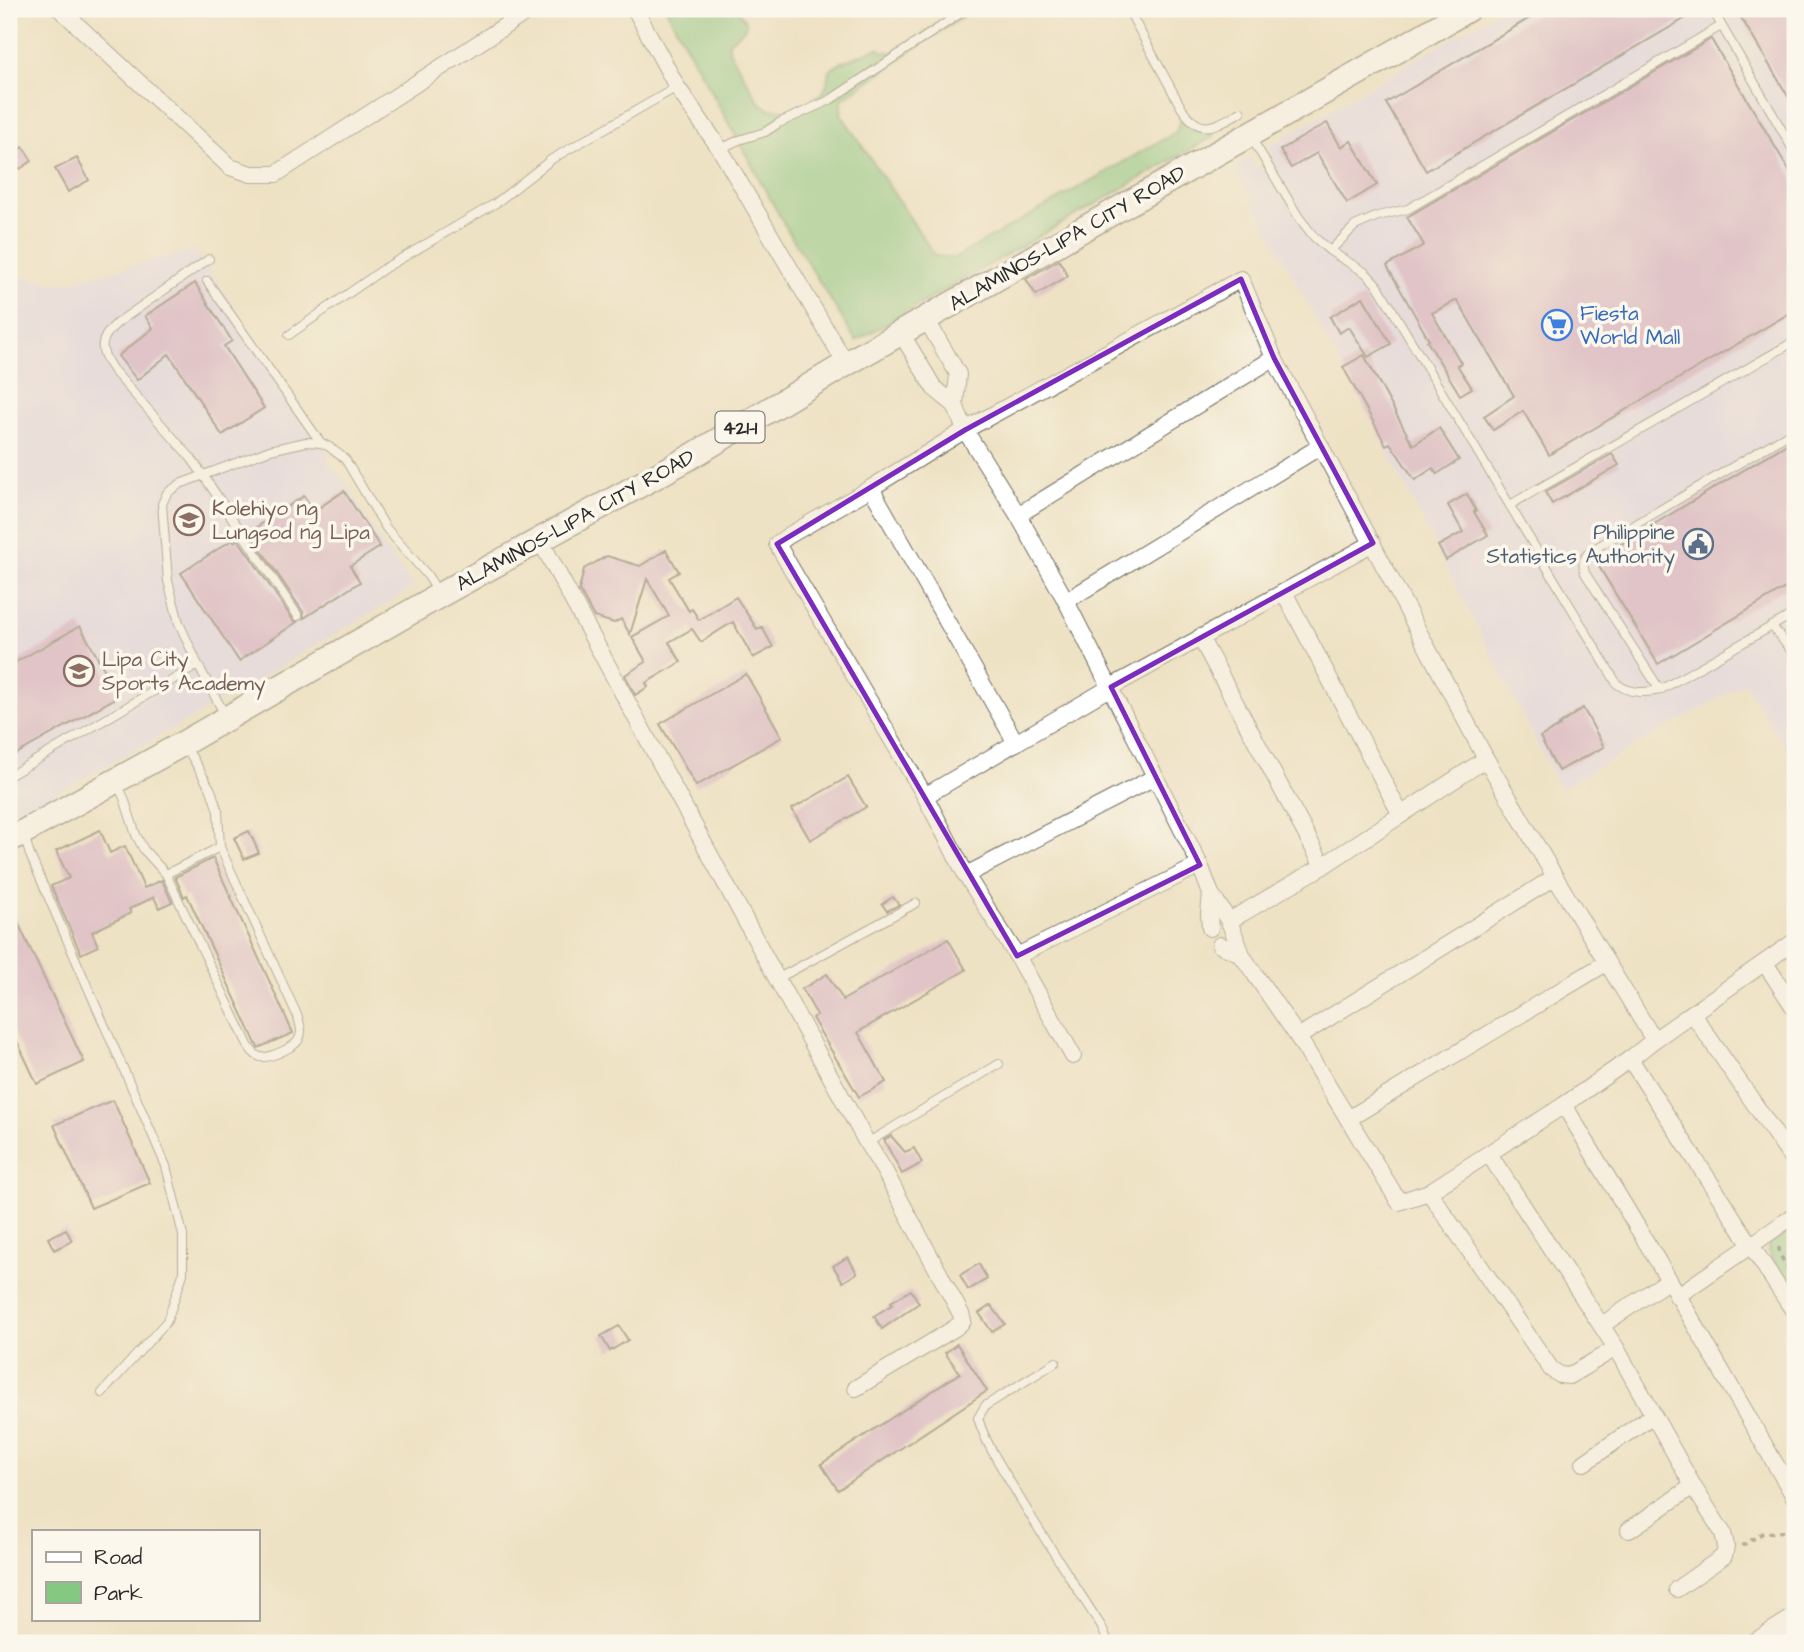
<svg xmlns="http://www.w3.org/2000/svg" width="1804" height="1652" font-family="'Architects Daughter',sans-serif">
<style>
.built{fill:#e0d4f4}
.green{fill:#84c882;stroke:#587a56;stroke-width:2}
.building{fill:#d0a1ca}
.lines{fill:none;stroke-linecap:round;stroke-linejoin:round}
.lane-casing{stroke:#6f6b61;stroke-width:10}
.street-casing{stroke:#6f6b61;stroke-width:18}
.primary-casing{stroke:#6f6b61;stroke-width:27}
.path{stroke:#6f6b61;stroke-width:3.5;stroke-dasharray:5 5;stroke-linecap:butt}
.lane{stroke:#fff;stroke-width:8}
.street{stroke:#fff;stroke-width:16}
.primary{stroke:#fff;stroke-width:24}
.marked{fill:none;stroke:#7b2cbf;stroke-width:5;stroke-linejoin:round}
.labels{text-anchor:middle;stroke-width:7;stroke-linejoin:round;paint-order:stroke}
.shield{fill:#fbf7ec;stroke:#696865;stroke-width:2}
.shield-label{font-size:19px;font-weight:bold;fill:#2b2b2b}
.street-label{font-size:21px;fill:#2b2b2b;stroke:#fbf7ec}
.shop-label{font-size:21px;fill:#366cbe;stroke:#fbf7ec;text-anchor:start}
.education-label{font-size:21px;fill:#785e54;stroke:#fbf7ec;text-anchor:start}
.service-label{font-size:21px;fill:#4e5e75;stroke:#fbf7ec;text-anchor:end}
</style>
<rect width="100%" height="100%" fill="#fbf7ec"/>
<filter id="ink" filterUnits="userSpaceOnUse"><feTurbulence type="fractalNoise" baseFrequency=".0143" numOctaves="2"/><feDisplacementMap in="SourceGraphic" scale="14" xChannelSelector="R" yChannelSelector="G"/><feConvolveMatrix kernelMatrix="1 2 1 2 8 2 1 2 1" color-interpolation-filters="sRGB"/></filter>
<filter id="wash" filterUnits="userSpaceOnUse"><feTurbulence type="fractalNoise" baseFrequency=".00686" numOctaves="4" result="noise"/><feDisplacementMap in="SourceGraphic" scale="28" xChannelSelector="R" yChannelSelector="G"/><feGaussianBlur stdDeviation="1.57" result="paint"/><feColorMatrix in="noise" values="0 0 0 0 0 0 0 0 0 0 0 0 0 0 0 0 0 1.4 0 .05"/><feComposite in="paint" operator="in"/></filter>
<g filter="url(#wash)">
<rect width="100%" height="100%" fill="#eee2c4"/>
<g class="built">
<polygon points="1502,9 1795,9 1795,763 1745,683 1560,789 1379,435 1234,167 1250,158 1256,168 1274,160 1268,147"/>
<polygon points="195,250 324,438 329,464 345,481 384,547 415,587 204,711 9,820 9,275 60,284"/>
</g>
<g class="green">
<path d="M666,9H737L746,22L745,28L729,42V50L759,102L769,109L787,110L805,104L823,92L827,83L829,71L842,62L878,48L885,52H895L962,9H973L842,99L841,114L935,256L955,258L1176,132L1181,119C1190,130 1196,132 1211,130L1214,136L856,341L788,231Z"/>
<polygon points="1795,1226 1795,1296 1768,1252 1769,1243"/>
</g>
<g id="blocks">
<g class="building">
<polygon points="1545,9 1701,9 1426,171 1386,103"/>
<polygon points="1736,9 1795,9 1795,108"/>
<polygon points="1711,39 1795,180 1795,310 1549,455 1523,411 1493,430 1484,416 1514,396 1457,300 1432,313 1461,363 1457,365 1472,388 1460,395 1427,341 1429,340 1387,266 1424,245 1407,217"/>
<polygon points="1327,123 1341,147 1351,141 1377,185 1347,203 1317,153 1291,168 1280,150"/>
<polygon points="23,147 32,161 20,169 10,155"/>
<polygon points="77,158 89,180 68,192 55,169"/>
<polygon points="1059,260 1068,276 1036,295 1026,279"/>
<polygon points="195,283 232,341 224,346 264,408 222,435 169,354 137,380 118,356 153,328 145,316"/>
<polygon points="1363,297 1391,344 1368,357 1349,327 1339,333 1330,317"/>
<polygon points="1364,355 1413,445 1439,428 1459,460 1437,474 1433,468 1415,480 1390,443 1386,445 1343,367"/>
<polygon points="1795,439 1795,582 1658,664 1595,560"/>
<polygon points="1612,454 1619,465 1552,504 1545,492"/>
<polygon points="344,491 380,547 350,566 360,582 304,618 303,612 249,532 304,496 314,511"/>
<polygon points="1467,494 1476,511 1474,512 1488,535 1446,560 1438,546 1463,532 1448,505"/>
<polygon points="238,539 293,620 297,622 239,661 181,573 232,540 234,542"/>
<polygon points="666,550 679,572 669,578 689,611 692,609 699,620 736,597 757,629 762,627 773,647 753,658 733,622 701,642 692,629 669,642 681,662 646,683 648,687 635,695 625,675 646,662 632,637 669,616 647,579 630,634 621,619 614,623 594,617 579,590 584,569 607,556 640,566"/>
<polygon points="80,626 119,696 9,758 9,666"/>
<polygon points="746,674 782,737 696,786 660,724"/>
<polygon points="1583,708 1604,747 1558,771 1540,737 1560,726 1559,725"/>
<polygon points="848,777 866,807 810,840 792,809"/>
<polygon points="100,830 110,853 125,846 144,888 162,880 172,902 159,908 154,897 129,909 131,913 92,932 98,946 81,954 51,886 69,878 56,851"/>
<polygon points="249,831 259,853 244,859 234,838"/>
<polygon points="213,858 293,1033 258,1048 187,895 184,897 175,877"/>
<polygon points="893,897 899,905 887,911 882,904"/>
<polygon points="9,904 84,1062 37,1084 9,1024"/>
<polygon points="948,939 966,970 858,1032 886,1082 859,1097 812,1018 817,1015 802,989 827,974 843,1000"/>
<polygon points="113,1100 150,1183 91,1208 54,1125"/>
<polygon points="891,1136 905,1152 914,1148 922,1163 902,1174 884,1140"/>
<polygon points="66,1229 72,1241 54,1250 48,1238"/>
<polygon points="848,1257 857,1273 843,1282 833,1266"/>
<polygon points="979,1264 987,1279 968,1290 960,1275"/>
<polygon points="911,1290 919,1303 882,1329 874,1316 893,1304 891,1302"/>
<polygon points="991,1305 1005,1324 992,1332 979,1313"/>
<polygon points="619,1326 628,1340 610,1351 601,1336"/>
<polygon points="957,1344 987,1391 838,1490 821,1464 960,1373 945,1353"/>
</g>
</g>
</g>
<g filter="url(#ink)">
<use href="#blocks" fill-opacity="0" stroke="#6f6b61" stroke-width="2"/>
<g class="lines">
<g class="lane-casing">
<g id="lane">
<path d="M1128,9L1181,107C1201,138 1214,126 1241,112"/>
<polyline points="1712,9 1795,153"/>
<path d="M1251,137L1298,216L1314,237L1330,251L1366,273L1378,286L1617,684C1631,694 1644,693 1660,690"/>
<polyline points="720,149 739,140 765,132 779,123 830,100 967,9"/>
<polyline points="1330,251 1355,226 1378,216 1408,209 1721,26"/>
<path d="M209,259L117,323C98,340 99,350 113,370L191,458L203,475L298,616"/>
<polyline points="207,281 321,443"/>
<polyline points="289,335 385,268 496,203 552,159 677,87"/>
<path d="M1795,430L1589,552C1583,559 1582,563 1585,573L1660,690L1795,613"/>
<polyline points="1510,505 1795,341"/>
<polyline points="1772,626 1795,656"/>
<polyline points="198,665 225,715"/>
<polyline points="9,776 198,665 179,623 168,581 162,504 167,493 180,484 270,450 306,442 321,443 328,446 345,459 386,528 428,576 439,594"/>
<path d="M117,783L124,798L136,835L144,850L166,874L248,1045C251,1050 254,1055 260,1057C268,1059 296,1047 299,1039C303,1032 300,1025 298,1017L220,847L218,811L211,790L185,745"/>
<polyline points="24,835 30,855 166,1166 183,1235 183,1274 167,1321 102,1393"/>
<polyline points="166,874 220,847"/>
<polyline points="777,979 916,903"/>
<polyline points="867,1143 999,1064"/>
<path d="M1056,1362L985,1406L978,1418C985,1442 999,1463 1012,1485C1040,1533 1071,1579 1101,1626L1109,1643"/>
</g>
</g>
<g class="street-casing">
<g id="street">
<polyline points="60,9 230,167 251,174 276,174 531,9"/>
<polyline points="635,9 677,87 720,149 846,364"/>
<polyline points="926,319 958,374 955,405"/>
<polyline points="901,333 934,388 955,405 965,430 1018,515 1066,601 1200,865 1211,894 1229,921 1243,957 1298,1037 1399,1202 1429,1192 1564,1105 1630,1059 1654,1040 1795,941"/>
<polyline points="871,488 1016,743"/>
<polyline points="1018,515 1274,358"/>
<polyline points="540,540 777,979 867,1143 884,1170 961,1314 963,1321 955,1328 856,1388"/>
<polyline points="1284,592 1401,815"/>
<polyline points="1066,601 1321,446"/>
<polyline points="1200,637 1323,866"/>
<polyline points="925,796 1111,687 1373,543"/>
<polyline points="966,875 1155,777"/>
<polyline points="1229,921 1323,866 1486,759"/>
<polyline points="1210,928 1209,914 1211,894"/>
<polyline points="1220,945 1237,952 1243,957"/>
<polyline points="1017,956 1200,865"/>
<polyline points="1765,963 1795,1009"/>
<polyline points="1692,1013 1795,1163"/>
<polyline points="1298,1037 1555,877"/>
<polyline points="1073,1056 1017,956 966,875 925,796 777,544 788,536 871,488 965,430 1241,279 1274,358 1486,759 1555,877 1654,1040"/>
<polyline points="1630,1059 1795,1313"/>
<polyline points="1564,1105 1669,1280 1795,1498"/>
<polyline points="1348,1119 1606,963"/>
<polyline points="1489,1154 1616,1348 1693,1486 1723,1533 1726,1546 1724,1556 1677,1589"/>
<polyline points="1429,1192 1551,1369 1560,1375 1569,1376 1616,1348"/>
<polyline points="1677,1296 1795,1215"/>
<polyline points="1602,1325 1669,1280"/>
<polyline points="1584,1463 1653,1415"/>
<polyline points="1629,1530 1693,1486"/>
<polyline points="1780,1626 1791,1643"/>
<polyline points="1752,1643 1795,1616"/>
</g>
</g>
<g class="primary-casing">
<polyline id="primary" points="9,840 184,743 440,595 687,459 846,364 1407,45 1468,9"/>
</g>
<g class="path">
<path d="M1779,1247C1779,1258 1789,1269 1795,1278"/>
<polyline points="1742,1546 1763,1533 1795,1531"/>
</g>
<use href="#lane" class="lane"/>
<use href="#street" class="street"/>
<use href="#primary" class="primary"/>
</g>
</g>
<path d="M0 0H1804V1652H0ZM1241,279L1274,358L1373,543L1111,687L1200,865L1017,956L777,544L965,430Z" fill="#eee2c4" fill-opacity=".55" fill-rule="evenodd"/>
<path class="marked" d="M1241,279L1274,358L1373,543L1111,687L1200,865L1017,956L777,544L965,430Z"/>
<defs>
<g id="supermarket-ring" transform="scale(1.575)"><circle r="9.5" fill="#fbf7ec" stroke="#3f7fe0" stroke-width="1.5"/><path d="M-6-5.5h2.5l.6 2H6L4.5 2H-2.5L-4.4-4H-6ZM-1.5 3.2a1.3 1.3 0 1 0 .1 0ZM3 3.2a1.3 1.3 0 1 0 .1 0Z" fill="#3f7fe0"/></g>
<g id="university-ring" transform="scale(1.575)"><circle r="9.5" fill="#fbf7ec" stroke="#8d6e63" stroke-width="1.5"/><path d="M0-5L7-2L0 1L-7-2ZM-4 1L0 2.5L4 1V4Q0 6-4 4Z" fill="#8d6e63"/></g>
<g id="civic-ring" transform="scale(1.575)"><circle r="9.5" fill="#fbf7ec" stroke="#5c6f8a" stroke-width="1.5"/><path d="M-.6-6.5H3V-4.5H.6V-3L4-1V1h2V6H-6V1h2V-1L-.6-3ZM-1.2 2.5V6h2.4V2.5Z" fill="#5c6f8a"/></g>
<g id="school-ring" transform="scale(1.575)"><circle r="9.5" fill="#fbf7ec" stroke="#8d6e63" stroke-width="1.5"/><path d="M0-5L7-2L0 1L-7-2ZM-4 1L0 2.5L4 1V4Q0 6-4 4Z" fill="#8d6e63"/></g>
</defs>
<g fill-rule="evenodd">
<use href="#supermarket-ring" x="1557" y="325"/>
<use href="#university-ring" x="189" y="520"/>
<use href="#civic-ring" x="1698" y="544"/>
<use href="#school-ring" x="79" y="671"/>
</g>
<g class="labels">
<rect class="shield" x="715.5" y="411.5" width="49" height="31" rx="5"/>
<g class="shield-label">
<text x="740" y="434">421-1</text>
</g>
<g class="street-label">
<text transform="translate(1067 238) rotate(-30)" y="7">ALAMINOS-LIPA CITY ROAD</text>
<text transform="translate(575 520) rotate(-29)" y="7">ALAMINOS-LIPA CITY ROAD</text>
</g>
<g class="shop-label">
<text x="1580" y="320">Fiesta<tspan x="1580" dy="24">World Mall</tspan></text>
</g>
<g class="education-label">
<text x="212" y="515">Kolehiyo ng<tspan x="212" dy="24">Lungsod ng Lipa</tspan></text>
<text x="102" y="666">Lipa City<tspan x="102" dy="24">Sports Academy</tspan></text>
</g>
<g class="service-label">
<text x="1675" y="539">Philippine<tspan x="1675" dy="24">Statistics Authority</tspan></text>
</g>
</g>
<rect width="1804" height="1652" fill="none" stroke="#fbf7ec" stroke-width="35"/>
<rect x="32" y="1530" width="228" height="91" fill="#fbf7ec" stroke="#a8a59f" stroke-width="2"/>
<rect x="46" y="1552" width="35" height="10" fill="#ffffff" stroke="#a8a59f" stroke-width="2"/>
<text x="94" y="1564" font-size="21" fill="#2b2b2b">Road</text>
<rect x="46" y="1582" width="35" height="21" fill="#84c882" stroke="#a8a59f" stroke-width="2"/>
<text x="94" y="1600" font-size="21" fill="#2b2b2b">Park</text>
</svg>
